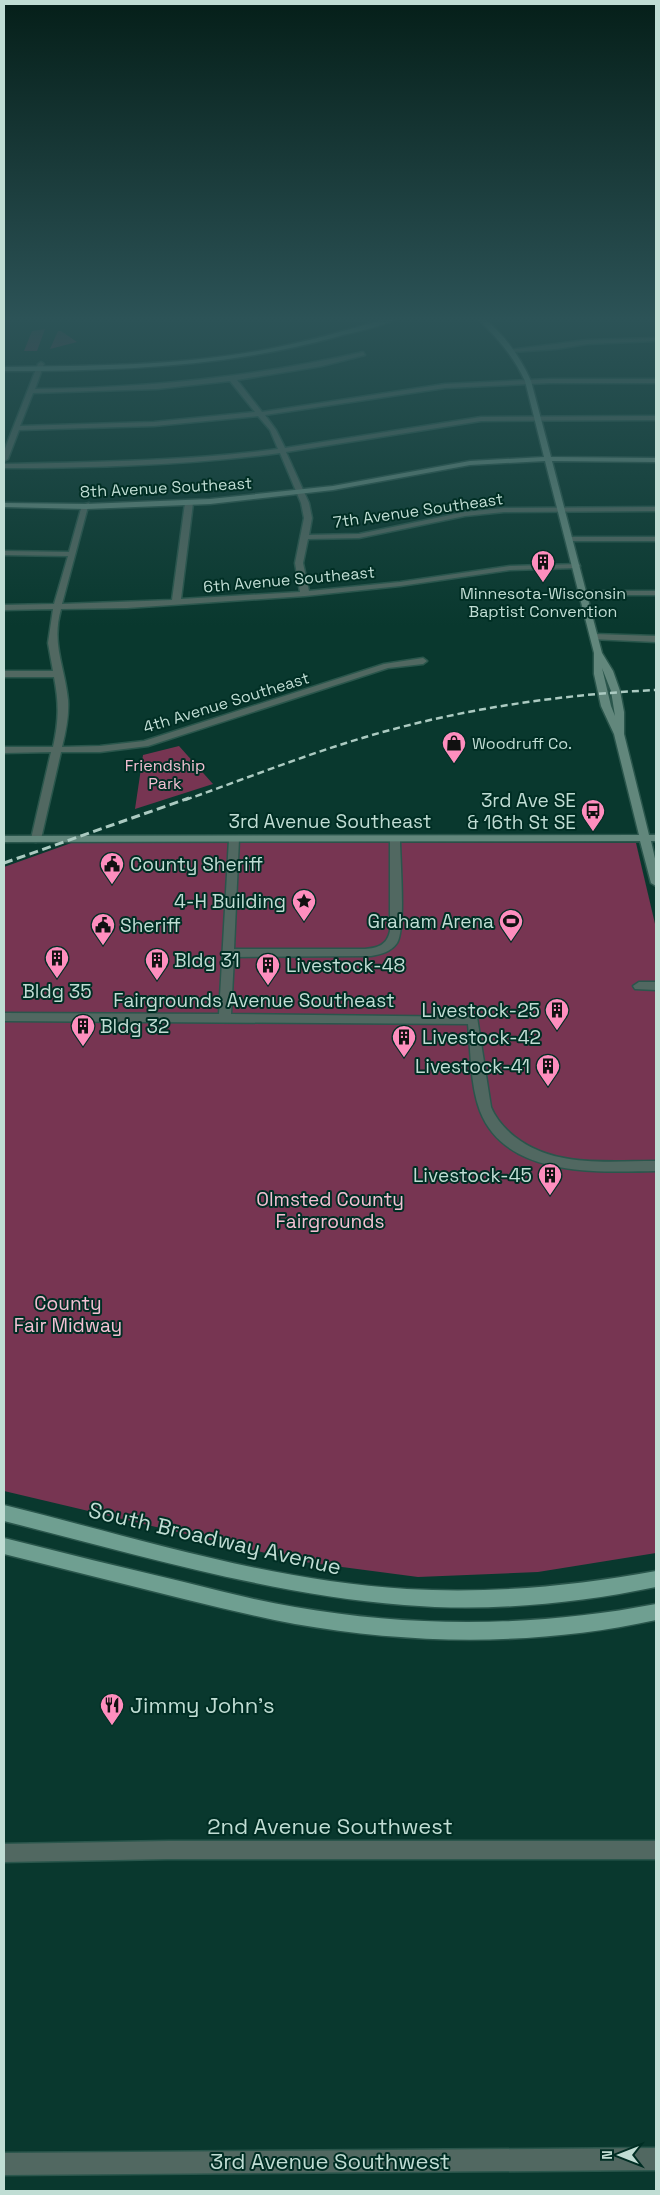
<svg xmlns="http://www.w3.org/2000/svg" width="660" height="2195" font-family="'Space Grotesk',sans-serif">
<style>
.green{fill:#773552}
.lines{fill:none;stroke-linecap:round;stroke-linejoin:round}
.street-casing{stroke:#2a564c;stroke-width:3}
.secondary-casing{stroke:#2a564c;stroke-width:3}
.primary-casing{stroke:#2a564c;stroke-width:3}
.street{fill:#516861;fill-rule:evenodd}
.secondary{fill:#62877c;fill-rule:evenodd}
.primary{fill:#6f9f91;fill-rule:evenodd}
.rail-far1{stroke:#abcac1;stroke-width:2.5;stroke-dasharray:7 4;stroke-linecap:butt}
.rail{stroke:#abcac1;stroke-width:3;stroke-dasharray:9 4.5;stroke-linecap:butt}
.labels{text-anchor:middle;stroke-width:4;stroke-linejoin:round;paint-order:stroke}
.far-street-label{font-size:16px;fill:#c0ddd4;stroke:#002e24}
.far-poi-label{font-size:16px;fill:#c0ddd4;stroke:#002e24}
.far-park-label{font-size:16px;fill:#f3c0d3;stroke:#002e24}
.poi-label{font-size:19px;fill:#c0ddd4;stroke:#002e24;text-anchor:end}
.street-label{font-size:19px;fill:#c0ddd4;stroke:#002e24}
.park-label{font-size:19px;fill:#f3c0d3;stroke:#002e24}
.near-street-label{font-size:22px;fill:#c0ddd4;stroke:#002e24}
.near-poi-label{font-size:22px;fill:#c0ddd4;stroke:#002e24;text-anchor:start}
</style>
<rect width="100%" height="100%" fill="#09382e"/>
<g class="green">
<polygon points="45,329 37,351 24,351 32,331"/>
<polygon points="58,331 61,331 77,342 50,349"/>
<polygon points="179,746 213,784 135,809 143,755"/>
<polygon points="74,842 636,843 656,928 656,1553 538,1572 418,1577 304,1562 4,1491 4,867"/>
</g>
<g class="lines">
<g class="street-casing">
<g id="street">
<polygon points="656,338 654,341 587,344 556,349 512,352 509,350 587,340"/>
<path d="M363,352L365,355L322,366L237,380L262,412L445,384L550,379H656V383H550L445,388L265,415L276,430L285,448L481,417L656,416V420L481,421L286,452L309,503L312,518L309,535L359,534L465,512L504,508L656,507V511L504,512L465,516L359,538L308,539L303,563L309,591L400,582L510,566L579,564L580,566L576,568L510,570L400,586L305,596L127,608L61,609C51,644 65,667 68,700C69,716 66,731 62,747L100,746L144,741L384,664L423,658L427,661L423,664L388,668L148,746L100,752H61L41,839L36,842L32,841L31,839L51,752L4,753V747H53C59,720 59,703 54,677H4V671H53L48,643L53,609L4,610V605L54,604L68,556L4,555V551L69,552L82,505L89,503L62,604L172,600L185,503L189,501L193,503L181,599L300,592L295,563L304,518L301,503L280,453C188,465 96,468 4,468V464C96,462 187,461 278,449L270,430L258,416L154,426L19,430L8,459L4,461V451L38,364L41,362L44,364L35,389C146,388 254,377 363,352ZM230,381L255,412L154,422L20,426L33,393L157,389Z"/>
<rect x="566" y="537" width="90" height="4"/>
<polygon points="580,591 656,591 656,595 583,595 579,593"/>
<polygon points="594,634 656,636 656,642 591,639 591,635"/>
<path d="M234,836L239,839L234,949H365C378,948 387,945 390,931V839L395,836L400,839C400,860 406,928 397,943C391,952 381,954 371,956L234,957L231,1014L477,1017L491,1107C496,1119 505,1129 515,1137C555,1168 608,1161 656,1161V1171C598,1172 506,1178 480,1111C470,1084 471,1052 468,1024L4,1021V1013L219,1014L229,839Z"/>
<polygon points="639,982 656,982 656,990 635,989 633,986"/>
<polygon points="168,1841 656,1841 656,1859 168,1859 4,1862 4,1844"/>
<polygon points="656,2148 656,2170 4,2175 4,2153"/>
</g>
</g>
<g class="secondary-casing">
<g id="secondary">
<path d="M388,318H398C380,328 356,331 336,337C228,367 116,371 4,371V367C89,366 174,366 258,351C302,343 345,331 388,318Z"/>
<path d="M477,318H484C505,336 520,356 531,381L551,457L656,458V462L552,461L602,653L613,671L620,691L624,712V734L649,835H656V841H651L656,863V886L651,883L640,841L4,842V836L639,835L614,734L601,706L594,674V653L545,461L470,465L333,490L210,504L86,509L4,507V503L86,504L210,499L333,486L470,461L544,457L525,381C513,355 497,338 477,318ZM602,668L611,691L615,716L611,706Z"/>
</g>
</g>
<g class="primary-casing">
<g id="primary">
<path d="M4,1505C137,1538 270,1581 407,1589C491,1594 574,1586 656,1571V1587C574,1604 488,1612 404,1605C267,1594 136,1554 4,1521Z"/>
<path d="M4,1538C64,1553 124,1568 184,1582C221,1591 258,1601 295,1607C415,1628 536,1627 656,1604V1620C537,1646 415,1645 295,1624C258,1617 221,1608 184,1599C124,1584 64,1569 4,1554Z"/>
</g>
</g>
<use href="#street" class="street"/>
<use href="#secondary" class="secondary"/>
<use href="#primary" class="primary"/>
<path class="rail-far1" d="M185,800C239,781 292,760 346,743C446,711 552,695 656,690"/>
<polyline class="rail" points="4,863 189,798"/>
</g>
<linearGradient id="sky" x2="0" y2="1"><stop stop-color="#051f19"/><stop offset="0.51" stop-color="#2c5357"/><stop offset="1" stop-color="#2c5357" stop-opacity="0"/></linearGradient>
<rect width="660" height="626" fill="url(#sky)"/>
<defs>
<g id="building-pin" transform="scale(1.25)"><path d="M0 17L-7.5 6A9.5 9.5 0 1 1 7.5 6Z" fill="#fe8ebe" stroke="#002e24"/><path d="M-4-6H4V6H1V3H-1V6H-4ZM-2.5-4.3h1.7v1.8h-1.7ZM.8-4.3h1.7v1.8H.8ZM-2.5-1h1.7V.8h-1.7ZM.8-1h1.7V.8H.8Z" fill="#111"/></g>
<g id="shop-pin" transform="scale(1.25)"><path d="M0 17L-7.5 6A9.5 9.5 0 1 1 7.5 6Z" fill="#fe8ebe" stroke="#002e24"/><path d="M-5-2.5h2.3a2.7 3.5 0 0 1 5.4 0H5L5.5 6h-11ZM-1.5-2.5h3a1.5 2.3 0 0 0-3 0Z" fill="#111"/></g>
<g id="bus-pin" transform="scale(1.25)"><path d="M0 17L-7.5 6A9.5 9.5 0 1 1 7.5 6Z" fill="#fe8ebe" stroke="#002e24"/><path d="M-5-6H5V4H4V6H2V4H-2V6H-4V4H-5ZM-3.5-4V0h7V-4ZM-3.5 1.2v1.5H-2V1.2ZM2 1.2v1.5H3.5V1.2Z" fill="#111"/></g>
<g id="civic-pin" transform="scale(1.25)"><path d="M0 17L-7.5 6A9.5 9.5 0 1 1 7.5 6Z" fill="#fe8ebe" stroke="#002e24"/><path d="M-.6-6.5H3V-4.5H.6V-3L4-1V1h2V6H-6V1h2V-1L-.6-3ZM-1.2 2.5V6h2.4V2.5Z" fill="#111"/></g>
<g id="sight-pin" transform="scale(1.25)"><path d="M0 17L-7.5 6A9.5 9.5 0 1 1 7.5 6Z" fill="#fe8ebe" stroke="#002e24"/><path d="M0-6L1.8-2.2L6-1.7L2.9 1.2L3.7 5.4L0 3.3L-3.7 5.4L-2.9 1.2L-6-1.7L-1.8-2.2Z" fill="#111"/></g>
<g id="stadium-pin" transform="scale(1.25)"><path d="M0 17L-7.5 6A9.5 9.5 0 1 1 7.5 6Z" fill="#fe8ebe" stroke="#002e24"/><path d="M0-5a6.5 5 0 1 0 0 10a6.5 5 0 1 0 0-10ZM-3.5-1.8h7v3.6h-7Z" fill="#111"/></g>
<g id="restaurant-pin" transform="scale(1.25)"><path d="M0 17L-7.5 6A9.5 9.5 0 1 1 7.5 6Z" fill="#fe8ebe" stroke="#002e24"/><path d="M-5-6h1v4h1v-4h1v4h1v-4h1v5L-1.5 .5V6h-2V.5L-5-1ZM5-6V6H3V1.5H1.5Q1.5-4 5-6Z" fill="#111"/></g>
</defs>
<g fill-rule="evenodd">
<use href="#building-pin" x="543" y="562"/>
<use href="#shop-pin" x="454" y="743"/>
<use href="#bus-pin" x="593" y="811"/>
<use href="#civic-pin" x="112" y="864"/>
<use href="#sight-pin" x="304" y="901"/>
<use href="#stadium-pin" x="511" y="921"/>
<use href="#civic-pin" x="103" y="925"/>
<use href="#building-pin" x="57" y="958"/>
<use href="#building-pin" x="157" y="960"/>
<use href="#building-pin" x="268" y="965"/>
<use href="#building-pin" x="557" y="1010"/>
<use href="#building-pin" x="83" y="1026"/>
<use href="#building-pin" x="404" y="1037"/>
<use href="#building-pin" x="548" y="1066"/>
<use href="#building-pin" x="550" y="1175"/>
<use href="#restaurant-pin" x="112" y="1705"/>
</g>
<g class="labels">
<g class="far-street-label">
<text transform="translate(166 487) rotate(-3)" y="6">8th Avenue Southeast</text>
<text transform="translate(418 510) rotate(-8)" y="6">7th Avenue Southeast</text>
<text transform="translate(289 579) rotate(-5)" y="6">6th Avenue Southeast</text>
<text transform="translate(226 702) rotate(-17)" y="6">4th Avenue Southeast</text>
</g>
<g class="far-poi-label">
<text x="543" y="599">Minnesota-Wisconsin<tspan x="543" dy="18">Baptist Convention</tspan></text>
<text x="472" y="749" text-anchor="start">Woodruff Co.</text>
</g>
<g class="far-park-label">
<text x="165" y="771">Friendship<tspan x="165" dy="18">Park</tspan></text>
</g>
<g class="poi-label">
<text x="576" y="807">3rd Ave SE<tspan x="576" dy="22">&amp; 16th St SE</tspan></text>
<text x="130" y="871" text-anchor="start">County Sheriff</text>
<text x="286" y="908">4-H Building</text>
<text x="494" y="928">Graham Arena</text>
<text x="120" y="932" text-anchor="start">Sheriff</text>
<text x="174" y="967" text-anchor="start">Bldg 31</text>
<text x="286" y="972" text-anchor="start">Livestock-48</text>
<text x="57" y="998" text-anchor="middle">Bldg 35</text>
<text x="540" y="1017">Livestock-25</text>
<text x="100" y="1033" text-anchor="start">Bldg 32</text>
<text x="422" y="1044" text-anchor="start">Livestock-42</text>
<text x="530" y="1073">Livestock-41</text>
<text x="532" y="1182">Livestock-45</text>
</g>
<g class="street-label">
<text x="330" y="828">3rd Avenue Southeast</text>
<text x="254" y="1007">Fairgrounds Avenue Southeast</text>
</g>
<g class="park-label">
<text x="330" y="1206">Olmsted County<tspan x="330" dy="22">Fairgrounds</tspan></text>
<text x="68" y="1310">County<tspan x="68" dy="22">Fair Midway</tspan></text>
</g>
<g class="near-street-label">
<text transform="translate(215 1538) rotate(13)" y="8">South Broadway Avenue</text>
<text x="330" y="1834">2nd Avenue Southwest</text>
<text x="330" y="2169">3rd Avenue Southwest</text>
</g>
<g class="near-poi-label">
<text x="130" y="1713">Jimmy John's</text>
</g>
</g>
<rect width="660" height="2195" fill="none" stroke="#c0ddd4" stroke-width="10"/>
<g transform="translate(620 2155) rotate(270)" stroke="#002e24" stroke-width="4" paint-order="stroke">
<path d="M0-4L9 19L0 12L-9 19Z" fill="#c0ddd4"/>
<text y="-8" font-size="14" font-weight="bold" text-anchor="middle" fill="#c0ddd4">N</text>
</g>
</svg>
